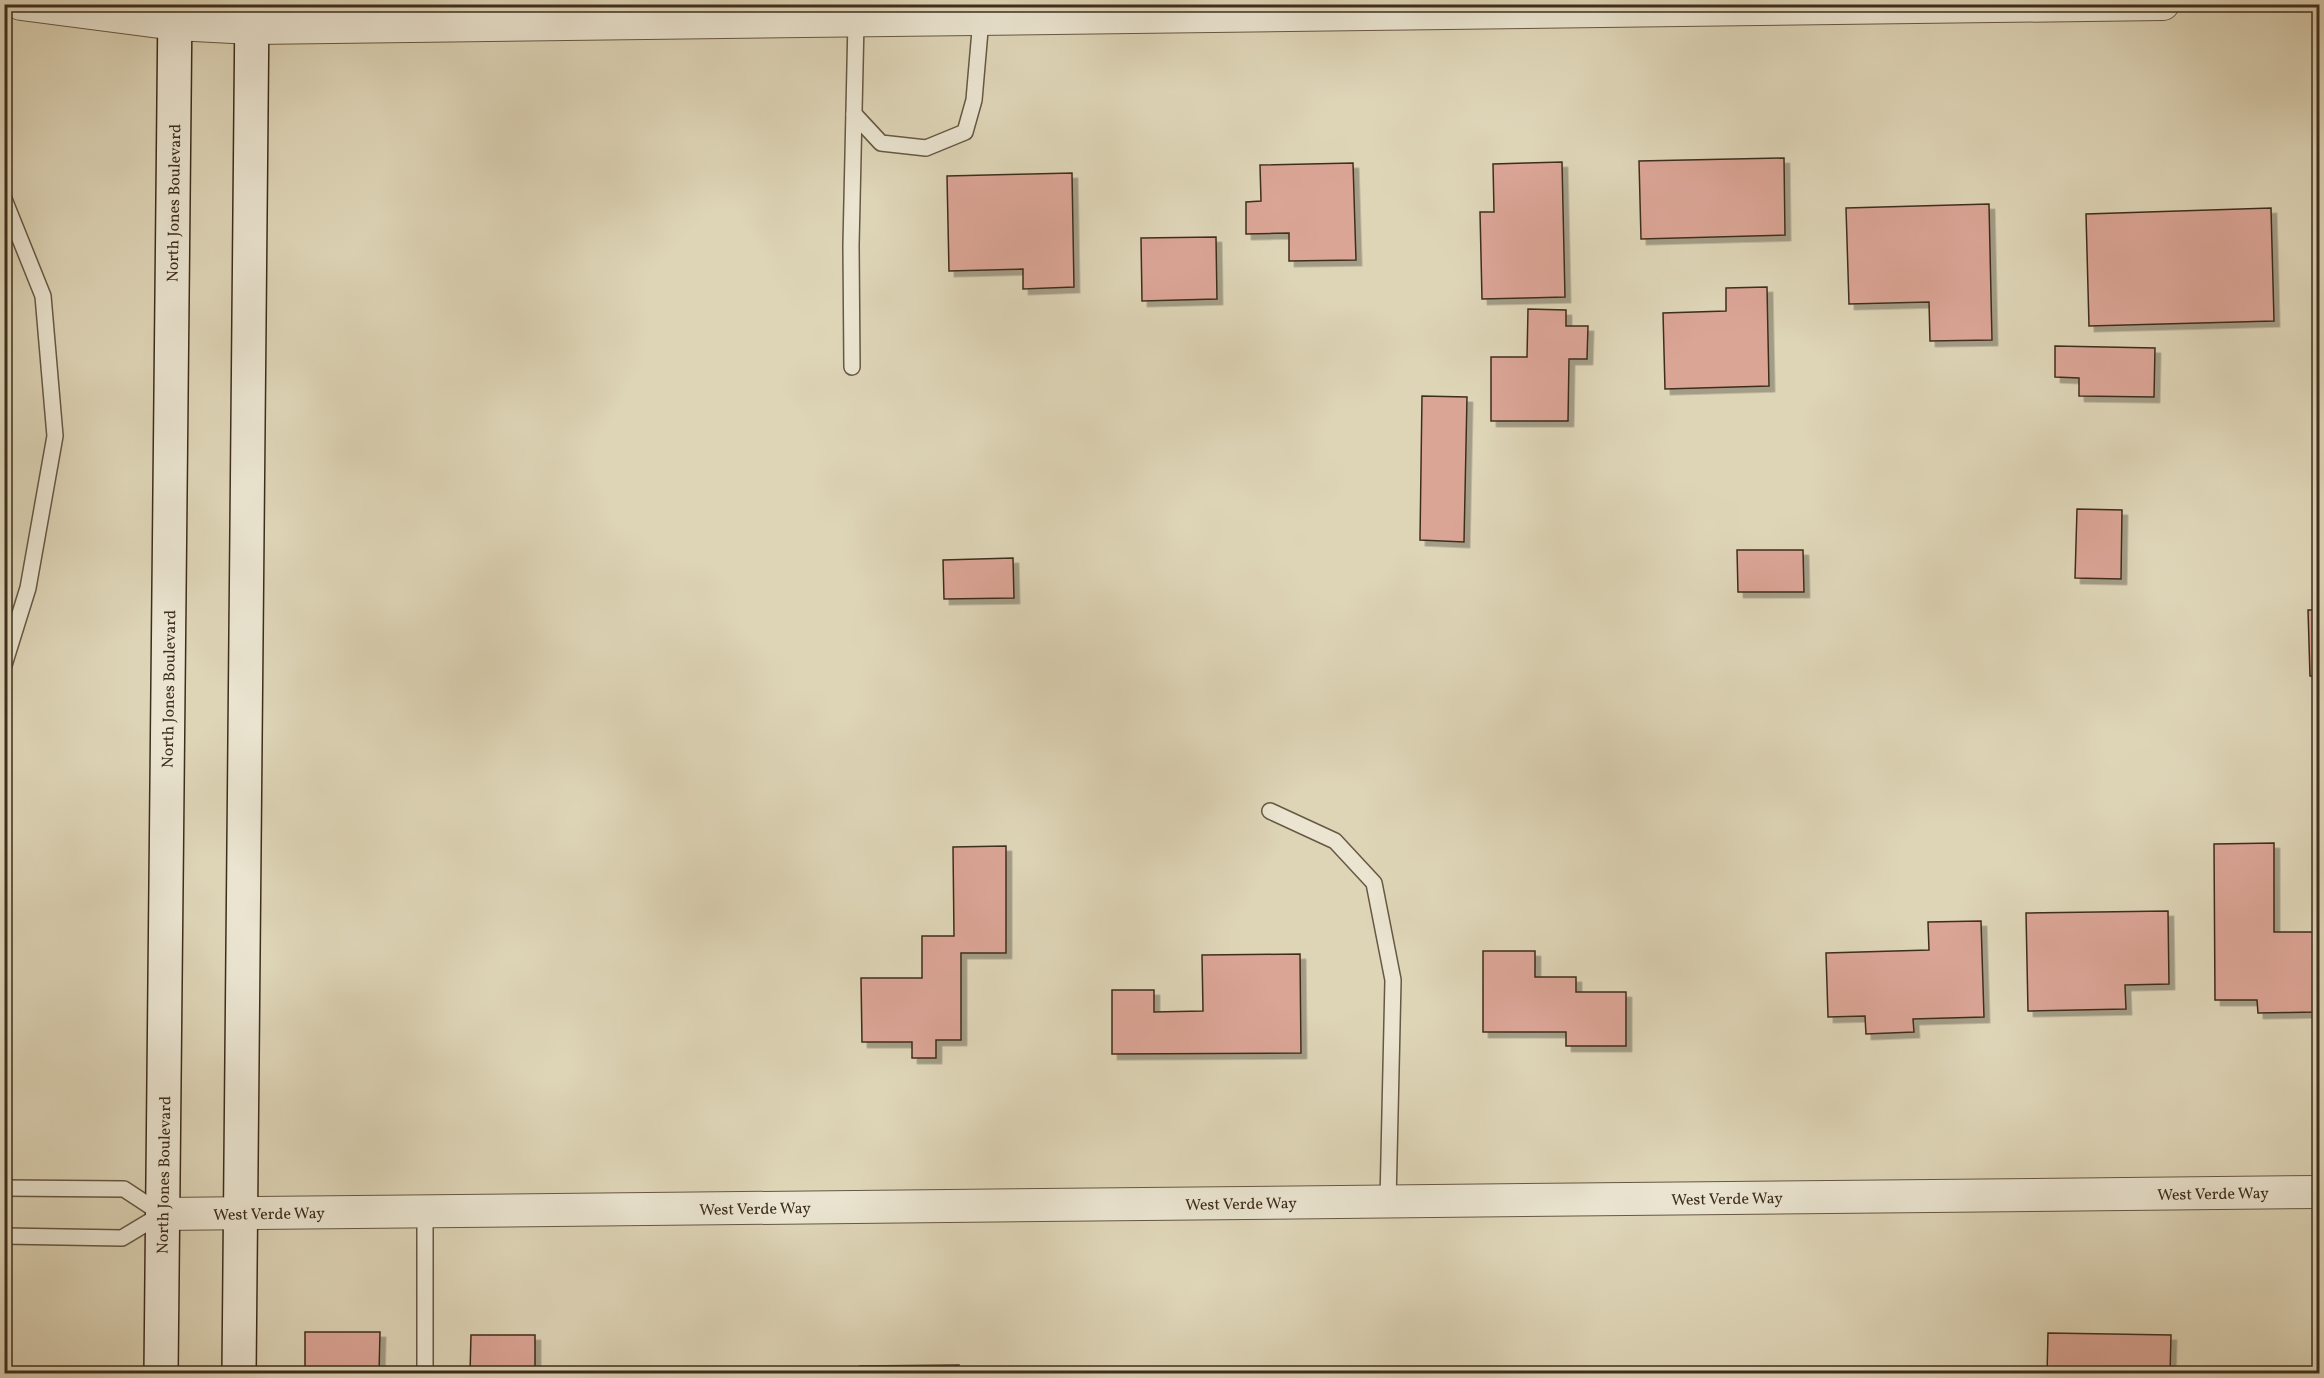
<svg xmlns="http://www.w3.org/2000/svg" width="2324" height="1378" font-family="Vollkorn,serif">
<style>
.building{fill:#dba596;stroke:#3e2e1c;stroke-width:1.5;filter:url(#shadow)}
.lines{fill:none;stroke-linecap:round;stroke-linejoin:round}
.lane-casing{stroke:#665843;stroke-width:18}
.street-casing{stroke:#665843;stroke-width:34}
.secondary-casing{stroke:#3e2e1c;stroke-width:36}
.lane{stroke:#eae4d0;stroke-width:15}
.street{stroke:#eae4d0;stroke-width:32}
.secondary{stroke:#eae4d0;stroke-width:33}
.labels{text-anchor:middle;stroke-width:6;stroke-linejoin:round;paint-order:stroke}
.street-label{font-size:16px;fill:#3e2e1c;stroke:#eae4d0}
</style>
<defs>
<filter id="shadow"><feDropShadow dx="5.5" dy="5.5" stdDeviation="0" flood-color="#0004"/></filter>
</defs>
<rect width="100%" height="100%" fill="#ded5b7"/>
<filter id="stains"><feTurbulence type="fractalNoise" baseFrequency=".00333" numOctaves="4"/><feColorMatrix values="0 0 0 0 .2 0 0 0 0 .09 0 0 0 0 .02 0 0 0 .5 -.17"/></filter>
<radialGradient id="worn" r=".72"><stop offset=".6" stop-color="#630" stop-opacity="0"/><stop offset="1" stop-color="#630" stop-opacity=".3"/></radialGradient>
<g class="building">
<polygon points="1784,158 1785,235 1641,239 1639,161"/>
<polygon points="1562,162 1565,297 1482,299 1480,212 1494,212 1493,164"/>
<polygon points="1353,163 1356,260 1289,261 1289,233 1246,234 1246,202 1261,201 1260,165"/>
<polygon points="1072,173 1074,287 1023,289 1023,269 949,271 947,176"/>
<polygon points="1989,204 1992,340 1930,341 1929,302 1849,304 1846,208"/>
<polygon points="2271,208 2274,321 2089,326 2086,214"/>
<polygon points="1216,237 1217,299 1142,301 1141,238"/>
<polygon points="1767,287 1769,386 1665,389 1663,313 1726,311 1726,288"/>
<polygon points="1528,309 1566,310 1566,326 1588,326 1587,359 1569,359 1568,421 1491,421 1491,357 1527,357"/>
<polygon points="2055,346 2155,348 2154,397 2079,396 2079,378 2055,377"/>
<polygon points="1422,396 1467,397 1464,542 1420,540"/>
<polygon points="2077,509 2122,510 2121,579 2075,578"/>
<polygon points="1737,550 1803,550 1804,592 1738,592"/>
<polygon points="1013,558 1014,598 944,599 943,560"/>
<polygon points="2308,610 2320,610 2320,676 2310,676"/>
<polygon points="2274,843 2274,932 2320,932 2320,984 2315,984 2315,1012 2258,1013 2257,1000 2215,1000 2214,844"/>
<polygon points="1006,846 1006,953 961,953 961,1040 936,1040 936,1058 912,1058 912,1042 862,1042 861,978 922,978 922,936 954,936 953,847"/>
<polygon points="2168,911 2169,984 2125,985 2126,1009 2028,1011 2026,913"/>
<polygon points="1981,921 1984,1017 1913,1019 1914,1032 1866,1034 1865,1016 1828,1017 1826,953 1929,950 1928,922"/>
<polygon points="1483,951 1535,951 1535,977 1576,977 1576,992 1626,992 1626,1046 1566,1046 1566,1032 1483,1032"/>
<polygon points="1300,954 1301,1053 1112,1054 1112,990 1154,990 1154,1012 1203,1011 1202,955"/>
<polygon points="305,1332 380,1332 379,1374 305,1374"/>
<polygon points="2048,1333 2171,1335 2170,1374 2047,1374"/>
<polygon points="471,1335 535,1335 535,1374 470,1374"/>
<polygon points="959,1365 959,1374 860,1374 860,1366"/>
<polygon points="1338,1369 1338,1374 1189,1374 1189,1370"/>
</g>
<g class="lines">
<g class="lane-casing">
<g id="lane">
<polyline points="854,114 881,143 926,148 965,132 974,100 981,19"/>
<polyline points="4,199 43,296 55,436 28,588 4,665"/>
<polyline points="852,367 851,245 856,21"/>
<polyline points="1270,811 1335,841 1374,883 1393,980 1388,1202"/>
<polyline points="4,1188 124,1189 162,1214 122,1238 4,1236"/>
<polyline points="425,1212 425,1374"/>
</g>
</g>
<g class="street-casing">
<g id="street">
<polyline points="21,4 175,24 252,28 2163,4"/>
<polyline points="162,1214 2320,1192"/>
</g>
</g>
<g class="secondary-casing">
<g id="secondary">
<polyline points="161,1374 175,4"/>
<polyline points="239,1374 252,4"/>
</g>
</g>
<use href="#lane" class="lane"/>
<use href="#street" class="street"/>
<use href="#secondary" class="secondary"/>
</g>
<g class="labels">
<g class="street-label">
<text transform="translate(173 203) rotate(-89)" y="6">North Jones Boulevard</text>
<text transform="translate(168 689) rotate(-89)" y="6">North Jones Boulevard</text>
<text transform="translate(163 1175) rotate(-89)" y="6">North Jones Boulevard</text>
<text transform="translate(2213 1193) rotate(-1)" y="6">West Verde Way</text>
<text transform="translate(1727 1198) rotate(-1)" y="6">West Verde Way</text>
<text transform="translate(1241 1203) rotate(-1)" y="6">West Verde Way</text>
<text transform="translate(755 1208) rotate(-1)" y="6">West Verde Way</text>
<text transform="translate(269 1213) rotate(-1)" y="6">West Verde Way</text>
</g>
</g>
<rect width="2324" height="1378" fill="none" stroke="#ded5b7" stroke-width="24"/>
<rect x="6" y="6" width="2312" height="1366" fill="none" stroke="#3e2e1c" stroke-width="3"/>
<rect x="12" y="12" width="2300" height="1354" fill="none" stroke="#3e2e1c" stroke-width="1.5"/>
<rect width="100%" height="100%" filter="url(#stains)"/>
<rect width="100%" height="100%" fill="url(#worn)"/>
</svg>
